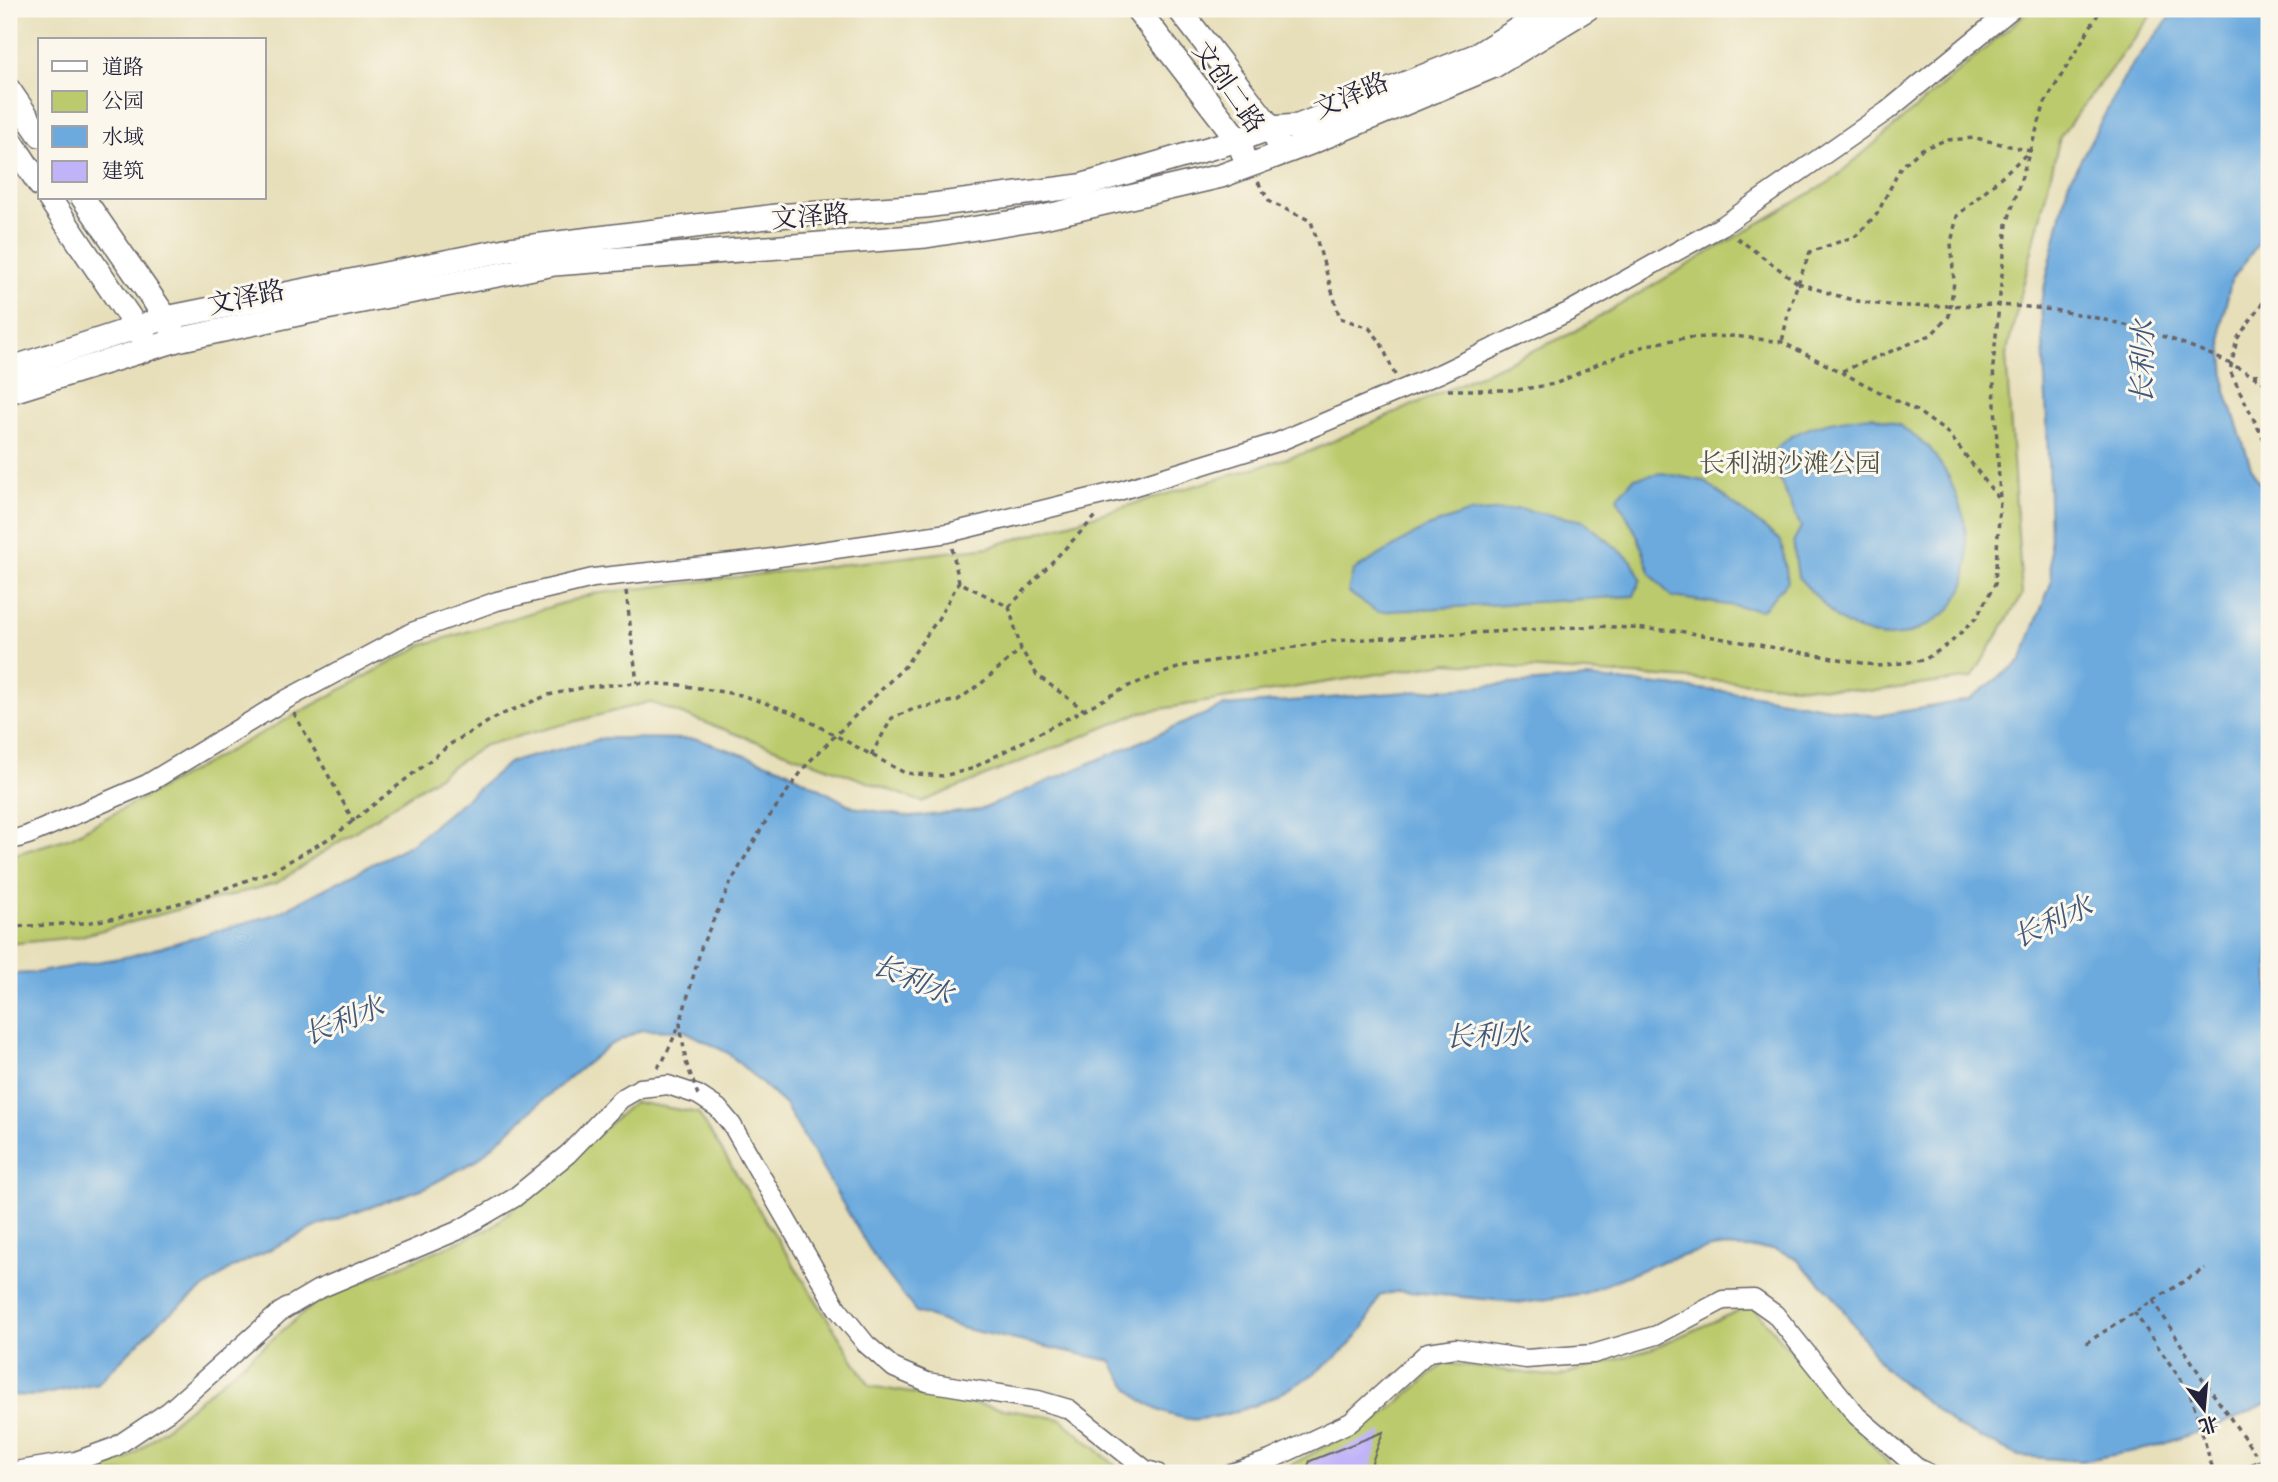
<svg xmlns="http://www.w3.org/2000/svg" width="2278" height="1482" font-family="'Libre Bodoni','Noto Serif SC',serif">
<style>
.green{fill:#bbca6c;stroke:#6e7654;stroke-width:2}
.water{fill:#6caade;stroke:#47668c;stroke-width:2}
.building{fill:#c0b3f8}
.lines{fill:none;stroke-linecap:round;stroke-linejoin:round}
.minor-casing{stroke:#676467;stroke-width:21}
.tertiary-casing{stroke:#676467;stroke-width:26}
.path{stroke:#676467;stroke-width:3.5;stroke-dasharray:5 5;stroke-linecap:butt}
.minor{stroke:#fff;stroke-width:18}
.tertiary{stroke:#fff;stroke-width:23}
.path-bridge{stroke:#676467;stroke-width:3.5;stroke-dasharray:5 5;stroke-linecap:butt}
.labels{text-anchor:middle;stroke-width:6;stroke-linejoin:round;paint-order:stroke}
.street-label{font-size:26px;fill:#22223b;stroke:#fbf7ec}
.park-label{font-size:26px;fill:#50544a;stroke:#fbf7ec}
.water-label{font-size:28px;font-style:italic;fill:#40587c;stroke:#fbf7ec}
</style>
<rect width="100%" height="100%" fill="#fbf7ec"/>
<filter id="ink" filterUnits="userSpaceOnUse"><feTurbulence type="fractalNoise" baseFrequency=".0143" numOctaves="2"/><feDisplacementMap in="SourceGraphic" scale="14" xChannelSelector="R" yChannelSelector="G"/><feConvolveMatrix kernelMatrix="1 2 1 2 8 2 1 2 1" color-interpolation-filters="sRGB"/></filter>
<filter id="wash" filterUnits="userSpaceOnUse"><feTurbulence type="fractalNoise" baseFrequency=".00686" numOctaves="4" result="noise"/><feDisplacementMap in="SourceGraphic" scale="28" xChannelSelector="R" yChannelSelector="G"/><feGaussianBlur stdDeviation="1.57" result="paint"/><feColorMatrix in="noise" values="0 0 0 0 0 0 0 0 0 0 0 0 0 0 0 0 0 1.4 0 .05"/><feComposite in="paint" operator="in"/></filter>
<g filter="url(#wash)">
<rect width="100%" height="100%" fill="#e7dfba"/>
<g class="green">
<polygon points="2031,9 2156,9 2060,137 2006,355 2022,595 1972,678 1875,691 1447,663 1142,712 922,802 649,702 485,745 277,883 77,937 9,944 9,856 71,837 423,645 593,594 989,547 1311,451 1570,334 1831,181"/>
<polygon points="634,1102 698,1113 870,1386 1061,1419 1124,1473 67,1473 127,1460 319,1300 491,1228"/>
<polygon points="1751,1305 1889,1464 1909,1473 1276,1473 1382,1416 1445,1363 1557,1377 1651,1349"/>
</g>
<g class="water">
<path d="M2177,9H2269V229L2231,281L2221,326L2226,391L2252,470L2269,500V1402L2237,1418L2155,1447L2081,1461L2018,1456L1956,1426L1884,1368L1832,1294L1794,1257L1773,1249L1716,1247L1663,1261L1585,1293L1524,1303L1399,1291L1379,1296C1374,1307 1369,1320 1362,1330C1328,1374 1256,1413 1200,1419C1189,1421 1169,1415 1158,1410C1136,1401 1123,1381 1111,1361L961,1328L916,1312L874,1257L785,1105L728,1053L685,1031L641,1030L608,1046L545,1098L477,1160L427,1187L318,1226L232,1268L162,1319L98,1383L36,1396L9,1395V974L34,973L130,956L276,914L411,844L510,762L604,738L697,739L782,768L853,807L910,817L980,810L1224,706L1588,678L1749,694L1876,716L1968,700L2021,661L2051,583L2047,420L2041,302L2068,183L2129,69Z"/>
<path d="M1872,416L1899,425L1929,447L1949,477L1964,517L1968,560L1964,587L1951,609L1930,624L1909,634L1883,637L1859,631L1837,619L1798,577L1793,542L1801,527L1770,458C1786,426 1840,419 1872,416Z"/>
<polygon points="1662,473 1704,481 1781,541 1788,581 1762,610 1672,597 1651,575 1638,537 1617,498 1634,478"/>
<polygon points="1519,509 1584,521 1632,561 1641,579 1634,596 1377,612 1348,592 1353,571 1425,528 1467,513"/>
</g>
<g id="blocks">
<polygon class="building" points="1383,1432 1372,1462 1374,1473 1305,1473 1310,1461"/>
</g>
</g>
<g filter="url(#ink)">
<use href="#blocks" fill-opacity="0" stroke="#676467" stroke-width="2"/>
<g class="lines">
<g class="minor-casing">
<g id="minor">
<polyline points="9,841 28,835 147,784 287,699 412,632 497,601 593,578 751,561 948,533 1119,491 1278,442 1441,373 1568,312 1722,226 1887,111 2012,9"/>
<polyline points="9,1472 76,1461 115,1447 169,1411 280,1312 317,1290 457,1231 514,1198 568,1154 621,1099 640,1088 668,1085 698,1095 718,1108 732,1125 837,1308 866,1344 894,1368 927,1382 1038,1400 1069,1409 1146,1470 1157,1473"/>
<polyline points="1232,1473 1270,1460 1351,1422 1428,1352 1456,1348 1526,1359 1593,1354 1657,1335 1723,1300 1754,1299 1775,1314 1857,1416 1916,1467 1928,1473"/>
<polyline points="2254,1473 2269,1467"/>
</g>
</g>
<g class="tertiary-casing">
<g id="tertiary">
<polyline points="1137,9 1238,140 1243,153"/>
<polyline points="1179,9 1271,128 1277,141"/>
<polyline points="9,90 40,135"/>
<polyline points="9,138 40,185"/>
<polyline points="49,198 145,340"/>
<polyline points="83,198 166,318 173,331"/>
<polyline points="9,369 166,318 510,249 776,216 925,206 1080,186 1238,140 1271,128 1298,126 1477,55 1551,9"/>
<polyline points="9,392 177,340 326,308 554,264 926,236 1039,218 1221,176 1310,143 1494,66 1587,9"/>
</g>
</g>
<g class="path">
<polyline points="1258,182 1270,202 1311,221 1340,318 1369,328 1380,341 1395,375"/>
<polyline points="1737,238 1798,283 1789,309 1782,342"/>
<polyline points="1798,283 1810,252 1856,236 1877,214 1901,167 1922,149 1946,140 1976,138 2030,151 1957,216 1951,243 1954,282 1949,316 1931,335 1840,372"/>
<polyline points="2269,294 2237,339 2230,371 2269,450"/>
<polyline points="2253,375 2269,373"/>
<polyline points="1448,390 1516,390 1555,384 1600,363 1647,345 1684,338 1734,336 1782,342 1917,411 1949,434 1999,499"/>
<polyline points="952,548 959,582 1009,607 1021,649 1037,675 1084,710"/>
<polyline points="626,591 637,683"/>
<polyline points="1009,607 1097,515"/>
<polyline points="294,713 354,822"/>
<polyline points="871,755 892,718 914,709 958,700 983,682 1021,649"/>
<polyline points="9,927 85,923 129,916 199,898 274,870 335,835 452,743 498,716 548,695 586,687 637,683 680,685 741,695 794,713 905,773 943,776 971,769 1131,685 1183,666 1331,641 1598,626 1679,631 1879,666 1924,660 1949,644 1976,618 1995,584 2000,500 1993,366 2007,224 2045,103 2101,9"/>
<polyline points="657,1068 663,1061 680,1024"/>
<polyline points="2153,1300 2204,1381 2255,1453"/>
<polyline points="2134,1312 2190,1393 2214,1473"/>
<polyline points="2086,1343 2205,1268"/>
</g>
<use href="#minor" class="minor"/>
<use href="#tertiary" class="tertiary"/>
<g class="path-bridge">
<path d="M1798,283C1821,290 1846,300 1870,303C1918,310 1965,303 2013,306C2091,310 2204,342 2269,386"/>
<polyline points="698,1095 686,1062 680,1024 702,945 731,882 764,824 807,764 905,666 938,619 959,582"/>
</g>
</g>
</g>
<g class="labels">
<g class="street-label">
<text transform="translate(1229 87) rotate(55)" y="9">文创二路</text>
<text transform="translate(1351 95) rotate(-23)" y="9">文泽路</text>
<text transform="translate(810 216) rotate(-4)" y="9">文泽路</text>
<text transform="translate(246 297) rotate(-12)" y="9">文泽路</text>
</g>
<g class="park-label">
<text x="1790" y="472">长利湖沙滩公园</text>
</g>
<g class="water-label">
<text transform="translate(2142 362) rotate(-89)" y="10">长利水</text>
<text transform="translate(2052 921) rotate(-25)" y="10">长利水</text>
<text transform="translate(913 979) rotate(23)" y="10">长利水</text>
<text transform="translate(343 1020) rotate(-22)" y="10">长利水</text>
<text transform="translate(1487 1035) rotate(-2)" y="10">长利水</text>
</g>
</g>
<rect width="2278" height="1482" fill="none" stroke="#fbf7ec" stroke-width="35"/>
<rect x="38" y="38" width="228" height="161" fill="#fbf7ec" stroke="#a4a2a5" stroke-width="2"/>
<rect x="52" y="61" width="35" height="10" fill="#ffffff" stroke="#a4a2a5" stroke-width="2"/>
<text x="102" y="74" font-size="21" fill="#22223b">道路</text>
<rect x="52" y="91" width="35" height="21" fill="#bbca6c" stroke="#a4a2a5" stroke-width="2"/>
<text x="102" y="108" font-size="21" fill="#22223b">公园</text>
<rect x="52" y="126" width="35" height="21" fill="#6caade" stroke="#a4a2a5" stroke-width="2"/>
<text x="102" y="144" font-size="21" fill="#22223b">水域</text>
<rect x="52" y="161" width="35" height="21" fill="#c0b3f8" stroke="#a4a2a5" stroke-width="2"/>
<text x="102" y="178" font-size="21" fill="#22223b">建筑</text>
<g transform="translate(2204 1409) rotate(164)" stroke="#fbf7ec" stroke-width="5" paint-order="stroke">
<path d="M0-5L12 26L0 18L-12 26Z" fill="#22223b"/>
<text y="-10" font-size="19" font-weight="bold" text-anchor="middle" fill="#22223b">北</text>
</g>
</svg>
